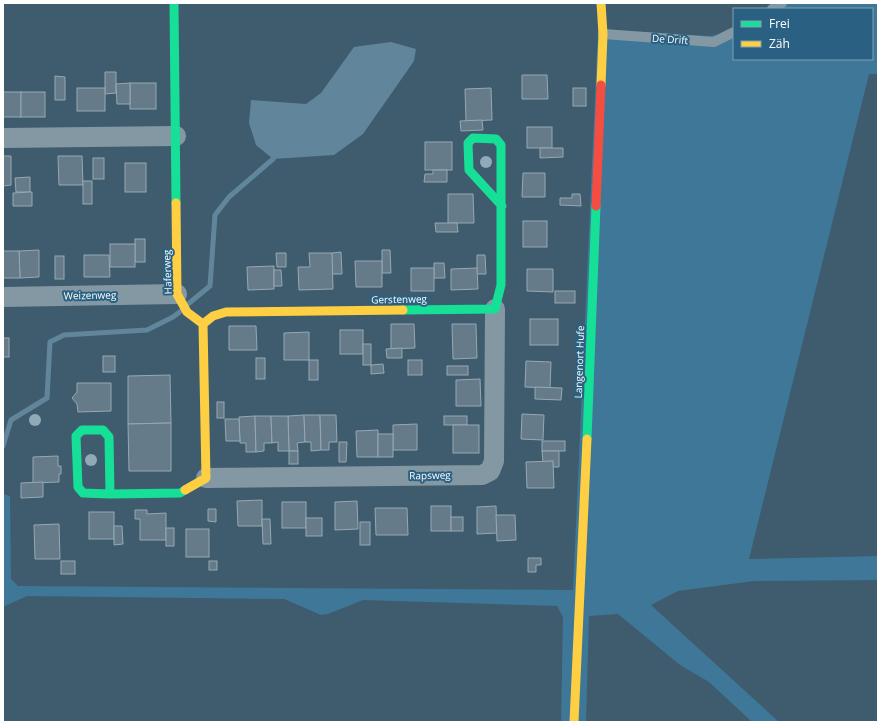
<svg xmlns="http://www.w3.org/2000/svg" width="881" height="725" font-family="'Open Sans',sans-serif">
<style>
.green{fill:#3e7798}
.water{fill:#61869c}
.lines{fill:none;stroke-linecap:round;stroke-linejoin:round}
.stream{stroke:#61869c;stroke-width:5}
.building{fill:#657b89;stroke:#97a8b3}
.lane{stroke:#8498a4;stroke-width:10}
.street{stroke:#8498a4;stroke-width:20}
.fast{stroke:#16e098;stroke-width:9}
.slow{stroke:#ffcf43;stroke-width:9}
.jam{stroke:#f24e42;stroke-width:9}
.tree{fill:#91aab8}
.labels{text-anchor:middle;stroke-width:4;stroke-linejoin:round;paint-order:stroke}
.street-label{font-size:10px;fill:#fff;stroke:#2a6182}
</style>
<rect width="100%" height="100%" fill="#3e5c6e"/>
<polygon class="green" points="782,3 878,3 878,74 869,74 749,559 878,556 878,580 754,581 678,591 651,605 779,722 752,722 709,682 680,665 618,614 589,616 586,722 561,722 563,617 557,606 363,600 328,614 321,615 284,599 27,596 3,607 3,494 10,496 11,579 18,586 573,590 598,29 710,36 734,31 734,59 872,59 872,9 772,9"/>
<polygon class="water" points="391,42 416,49 414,61 363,134 334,155 273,159 256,145 249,123 251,100 306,104 321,93 354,47"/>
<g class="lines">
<g class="stream">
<polyline points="188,304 210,286 215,215 229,197 273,159"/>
<polyline points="3,446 11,420 47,398 50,342 64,335 147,330 173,317 181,311"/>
</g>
</g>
<g class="building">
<polygon points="105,72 116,72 116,93 105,94"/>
<polygon points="522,75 547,75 548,99 522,99"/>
<polygon points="55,76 65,77 65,100 55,100"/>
<rect x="130" y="83" width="26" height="26"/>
<polygon points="130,83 130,104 117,104 116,84"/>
<rect x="77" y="88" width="28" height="23"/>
<polygon points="491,88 492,120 466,121 465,89"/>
<rect x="573" y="88" width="13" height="18"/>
<rect x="3" y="92" width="18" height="25"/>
<rect x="21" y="92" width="24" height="25"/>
<polygon points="482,120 483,130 461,131 460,121"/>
<rect x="527" y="127" width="25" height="21"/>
<rect x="425" y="142" width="27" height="28"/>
<polygon points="540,148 563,148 563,157 540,158"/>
<polygon points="3,156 11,156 11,185 3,186"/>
<polygon points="58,156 82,156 83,185 59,185"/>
<rect x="93" y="158" width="11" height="21"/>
<rect x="125" y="163" width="21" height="29"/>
<polygon points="433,170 447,170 447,182 424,182 425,174 433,174"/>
<polygon points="523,173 545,173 545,197 522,197"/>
<polygon points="30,177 30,192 16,192 15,178"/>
<rect x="83" y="181" width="9" height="23"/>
<polygon points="30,192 32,192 32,206 13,206 13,193"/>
<polygon points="448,194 473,194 474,223 448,223"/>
<polygon points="572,194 580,194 581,206 560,205 560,198 572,198"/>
<rect x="523" y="221" width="24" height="26"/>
<polygon points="435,223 457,223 458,232 436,232"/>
<rect x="135" y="239" width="10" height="23"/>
<rect x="110" y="244" width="25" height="23"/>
<polygon points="39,250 39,277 20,278 19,251"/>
<polygon points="382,250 390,250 391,273 382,273"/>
<polygon points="3,251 19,251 20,278 3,278"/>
<polygon points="341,252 342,274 332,274 332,253"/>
<polygon points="276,253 286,253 286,267 277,267"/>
<polygon points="309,253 332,253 333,289 299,290 298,267 310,267"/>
<polygon points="84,255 109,255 110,277 84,277"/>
<polygon points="477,255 485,255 486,274 477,274"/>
<rect x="55" y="256" width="9" height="23"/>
<polygon points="355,261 382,261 382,287 356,287"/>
<polygon points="434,263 444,263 445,278 434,278"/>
<polygon points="274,266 274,289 248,290 247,267"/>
<rect x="411" y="268" width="23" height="23"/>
<polygon points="477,268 478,289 451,290 451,269"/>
<polygon points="527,269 553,269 553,292 527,291"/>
<polygon points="274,270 281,270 282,286 274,286"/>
<rect x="555" y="291" width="20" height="12"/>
<rect x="530" y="319" width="28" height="26"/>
<polygon points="391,324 414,324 415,348 391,349"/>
<polygon points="452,324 476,324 477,358 453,359"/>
<polygon points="229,326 256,326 257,350 229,350"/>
<rect x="340" y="330" width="23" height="24"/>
<polygon points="309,332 309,360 284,360 284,333"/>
<rect x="3" y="338" width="6" height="19"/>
<rect x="363" y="344" width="8" height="21"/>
<polygon points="402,348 402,358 387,358 386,349"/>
<rect x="103" y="356" width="12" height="16"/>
<rect x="256" y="358" width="9" height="21"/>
<rect x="309" y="360" width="9" height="20"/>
<rect x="408" y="360" width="14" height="15"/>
<polygon points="526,361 551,362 550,388 525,387"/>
<polygon points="383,364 384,373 371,374 371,365"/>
<rect x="447" y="366" width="21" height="9"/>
<polygon points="170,375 171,423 128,424 128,376"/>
<polygon points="480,379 481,406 456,406 456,380"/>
<polygon points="77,383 111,383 111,411 78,412 77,404 72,398 77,392"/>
<polygon points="535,387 562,388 561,400 535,399"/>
<rect x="217" y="402" width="7" height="16"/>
<polygon points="522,414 544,415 543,440 521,439"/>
<polygon points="304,415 305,442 297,443 298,451 289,451 288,416"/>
<polygon points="304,415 320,415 321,450 311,451 311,442 305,442"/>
<polygon points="320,415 336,415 337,442 329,442 329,450 321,450"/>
<polygon points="255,416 256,452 246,452 246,443 240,443 239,417"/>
<polygon points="255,416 271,416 272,443 264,443 264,451 256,452"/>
<polygon points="271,416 288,416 289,451 278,451 278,442 272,443"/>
<rect x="444" y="416" width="23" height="9"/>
<polygon points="225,419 239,419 240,441 226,441"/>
<polygon points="171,423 171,471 129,471 128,424"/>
<polygon points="417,424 417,450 393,450 393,425"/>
<rect x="453" y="425" width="26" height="28"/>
<polygon points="378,430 378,457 357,457 356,431"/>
<rect x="378" y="434" width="15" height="23"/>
<rect x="542" y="441" width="23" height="10"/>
<polygon points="339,442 347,442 346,462 339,462"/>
<rect x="289" y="451" width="9" height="13"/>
<polygon points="542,451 559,451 559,467 553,467 553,461 543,462"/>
<polygon points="58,456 58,466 61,466 61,474 59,474 59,482 33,483 33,457"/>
<polygon points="553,461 554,488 527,488 526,462"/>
<polygon points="43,482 43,497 21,498 21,483"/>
<polygon points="262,500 262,526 238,526 237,501"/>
<polygon points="357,501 358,529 335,530 335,502"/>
<rect x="282" y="502" width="24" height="26"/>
<rect x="431" y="506" width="20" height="25"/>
<polygon points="496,506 497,533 477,534 477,507"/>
<polygon points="375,508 407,508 408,535 376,535"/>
<polygon points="208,509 216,509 216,522 208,521"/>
<polygon points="135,510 147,510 147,514 166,513 166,540 140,540 140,519 135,519"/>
<rect x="89" y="512" width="25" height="27"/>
<polygon points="496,515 515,515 516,540 497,541"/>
<rect x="451" y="517" width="12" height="14"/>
<rect x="306" y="518" width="16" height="18"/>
<polygon points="262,519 270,519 271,544 263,544"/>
<rect x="360" y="522" width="10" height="23"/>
<polygon points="59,524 60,559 35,559 34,525"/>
<polygon points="114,526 122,526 123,544 114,545"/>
<rect x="166" y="528" width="8" height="18"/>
<rect x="186" y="529" width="23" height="28"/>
<polygon points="528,558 541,558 541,565 536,565 536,572 528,572"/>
<rect x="61" y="561" width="14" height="13"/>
<rect x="209" y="561" width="8" height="9"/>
</g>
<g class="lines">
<g class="lane">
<polyline points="772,9 782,3"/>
<polyline points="603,34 714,42 734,32"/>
</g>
<g class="street">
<polyline points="3,138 176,136"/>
<polyline points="3,297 177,294"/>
<polyline points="206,478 482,475 490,471 494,461 495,309"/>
</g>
<g class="fast">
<polyline points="174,3 176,203"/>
<polyline points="403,310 495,309 501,285 501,145 496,139 473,138 468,143 469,170 502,206"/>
<polyline points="587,439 596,206"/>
<polyline points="110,494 83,493 78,487 76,436 82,430 103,430 109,437 110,494 180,493 185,490"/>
</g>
<g class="slow">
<polyline points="601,85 603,34 601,3"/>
<polyline points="176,203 177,294 187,312 203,324 206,478 185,490"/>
<polyline points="203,324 213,316 226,312 403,310"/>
<polyline points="574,722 587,439"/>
</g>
<polyline class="jam" points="596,206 601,85"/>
</g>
<g class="tree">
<circle cx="486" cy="162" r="6"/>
<circle cx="35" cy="420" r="6"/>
<circle cx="91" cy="460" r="6"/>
</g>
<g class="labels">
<g class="street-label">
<text transform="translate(670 39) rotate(4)" y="4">De Drift</text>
<text transform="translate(167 272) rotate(-92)" y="4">Haferweg</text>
<text transform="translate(90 295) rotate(-1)" y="4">Weizenweg</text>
<text transform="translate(399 299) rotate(-1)" y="4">Gerstenweg</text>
<text transform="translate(579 362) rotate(-88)" y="4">Langenort Hufe</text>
<text transform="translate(430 475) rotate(-1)" y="4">Rapsweg</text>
</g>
</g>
<rect width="881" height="725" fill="none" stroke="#ffffff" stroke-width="8"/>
<rect x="733" y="8" width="140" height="52" fill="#2a6182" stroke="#7fa0b4"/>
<rect x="741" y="21" width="20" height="6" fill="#16e098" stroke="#7fa0b4"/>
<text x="769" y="28" font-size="12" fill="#ffffff">Frei</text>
<rect x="741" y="41" width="20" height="6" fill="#ffcf43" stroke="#7fa0b4"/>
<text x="769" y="48" font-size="12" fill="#ffffff">Zäh</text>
</svg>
